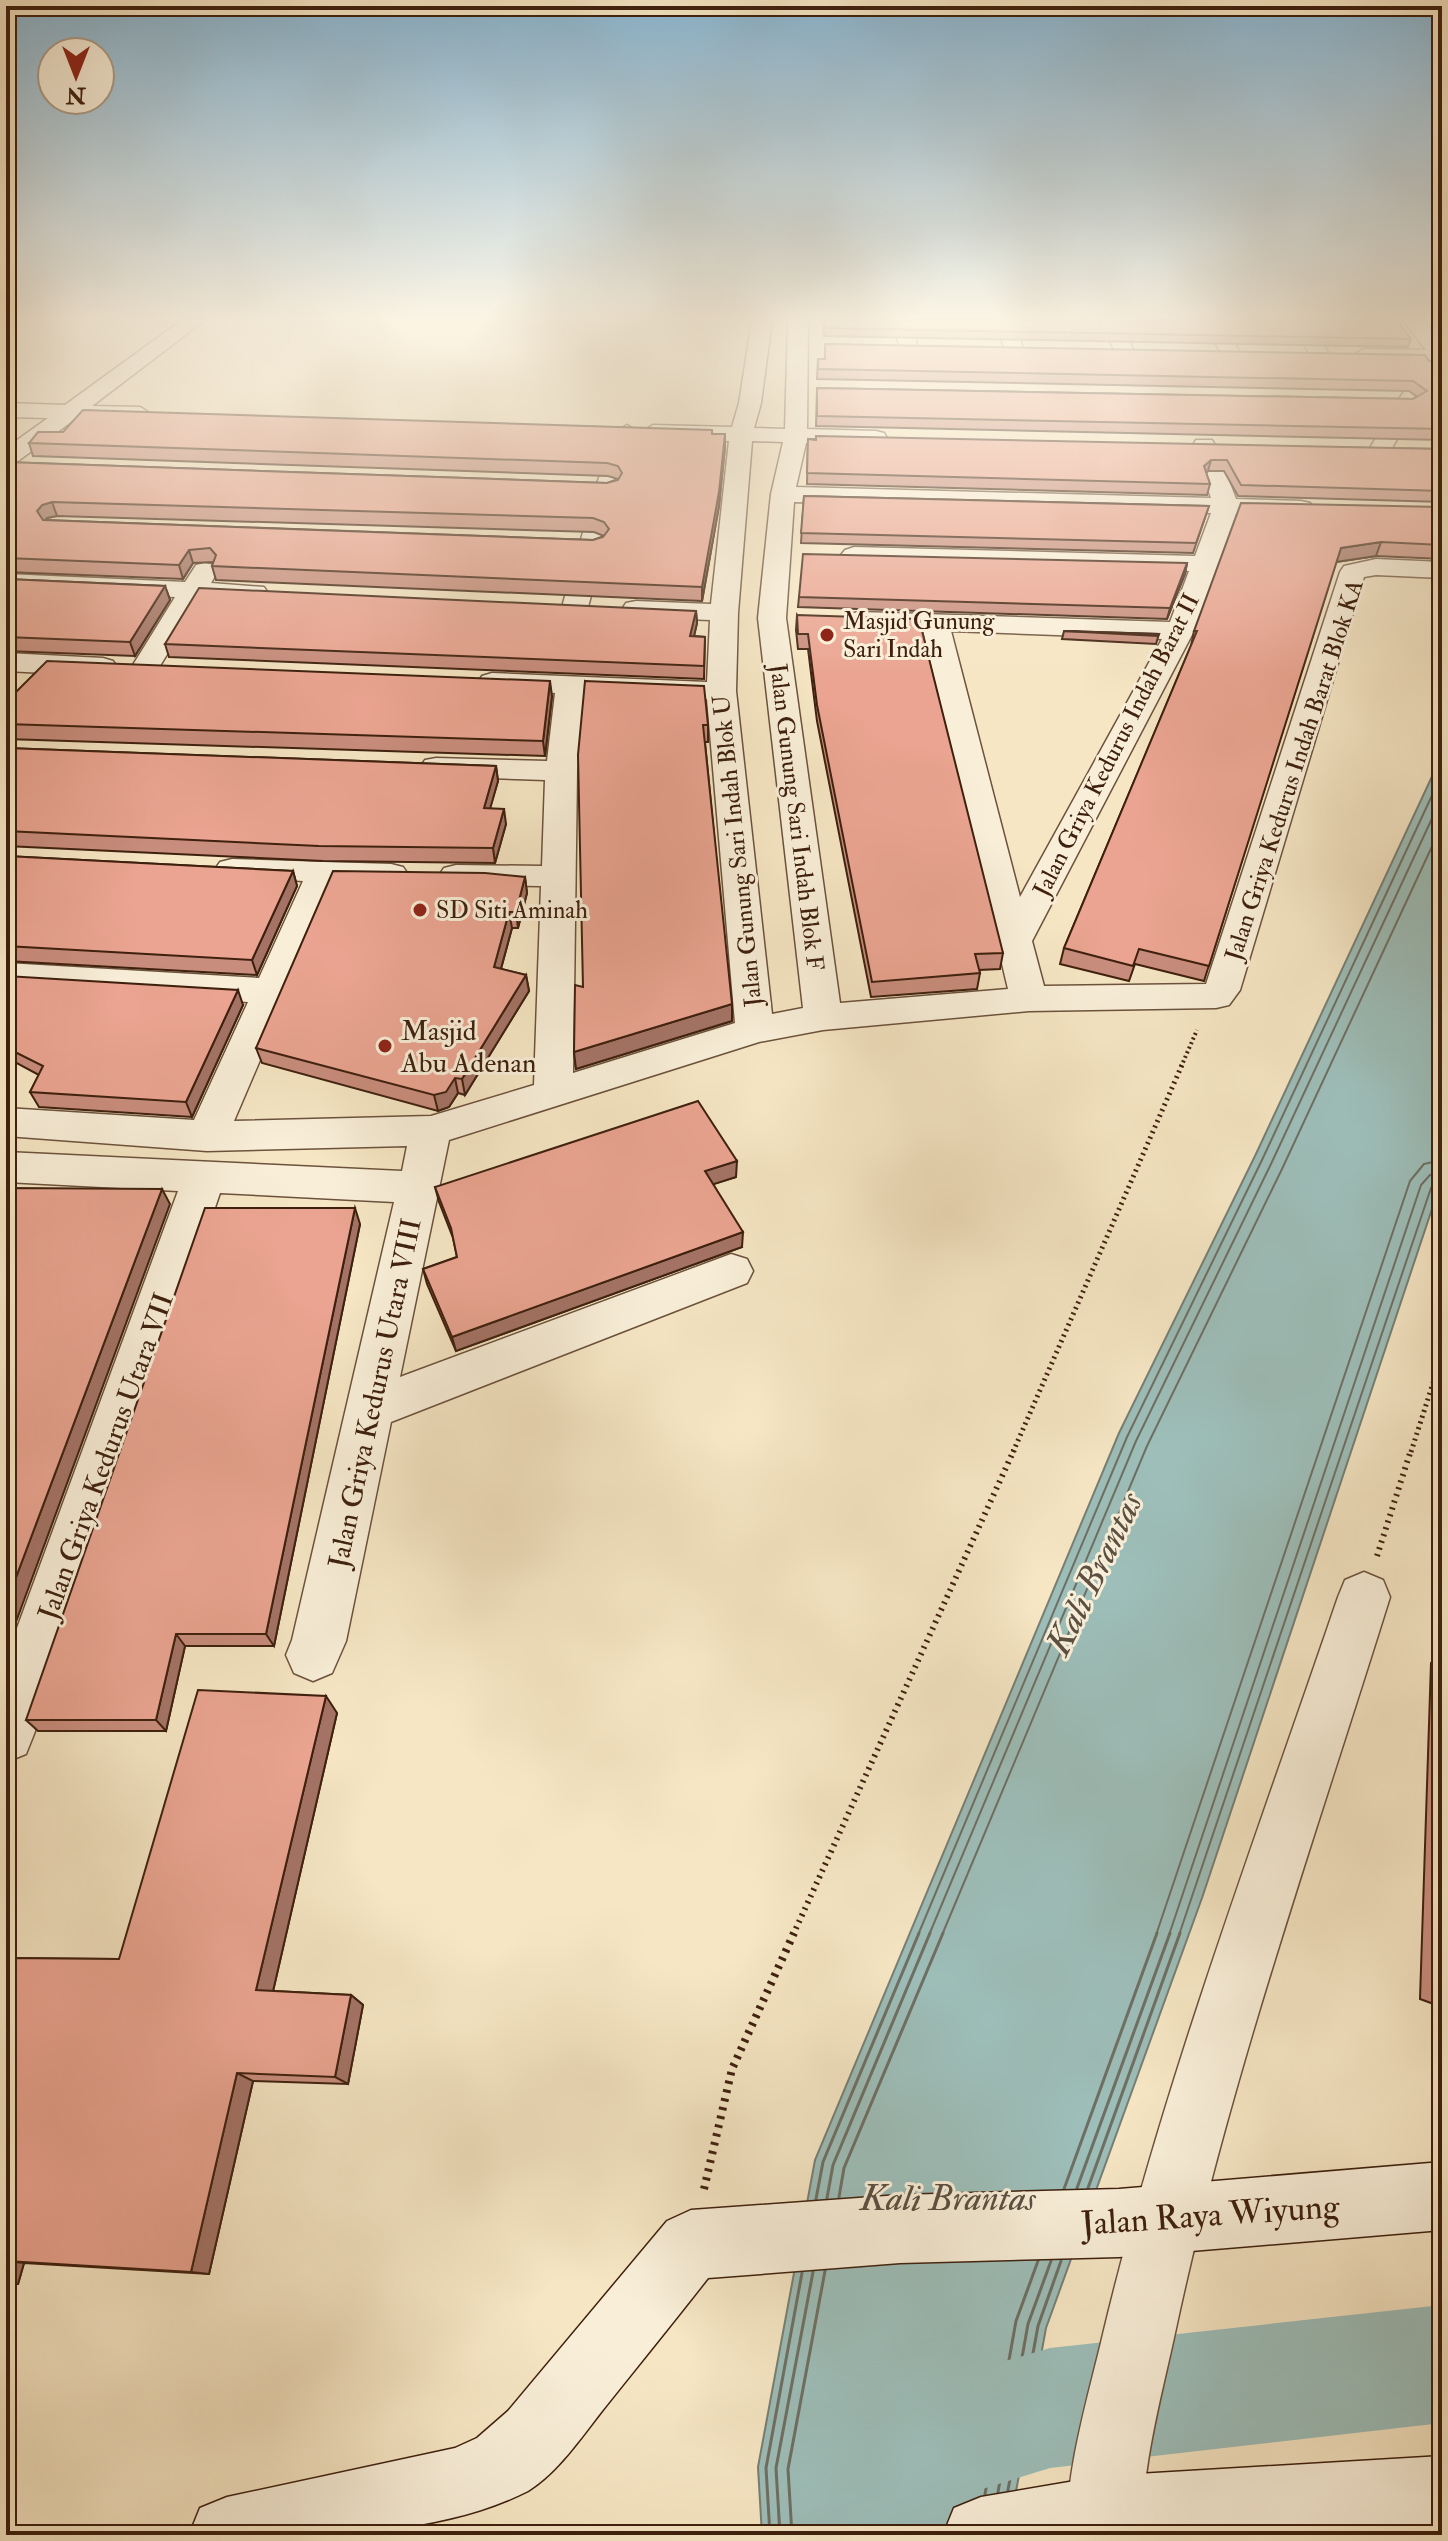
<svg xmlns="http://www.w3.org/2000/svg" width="1448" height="2541" font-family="'IM FELL Double Pica',serif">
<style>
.water{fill:#9dbeb9;stroke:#777f75;stroke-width:2}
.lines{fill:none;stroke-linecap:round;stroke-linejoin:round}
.shore-far1{stroke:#6e6f64;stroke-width:2}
.shore{stroke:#6e6f64;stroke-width:3}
.river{fill:#9dbeb9;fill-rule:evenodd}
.minor-casing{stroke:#6c523c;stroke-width:3}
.secondary-casing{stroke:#3e200e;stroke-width:3}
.path-far3{stroke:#3e200e;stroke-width:4;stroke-dasharray:2 3;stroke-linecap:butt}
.path-far2{stroke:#3e200e;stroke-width:5;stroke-dasharray:2 4;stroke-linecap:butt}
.path-far1{stroke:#3e200e;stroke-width:6;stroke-dasharray:2 5;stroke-linecap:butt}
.path{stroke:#3e200e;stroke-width:8;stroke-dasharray:3 6;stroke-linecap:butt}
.minor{fill:#f9efd9;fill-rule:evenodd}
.secondary{fill:#f9efd9;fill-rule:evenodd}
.wall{fill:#c98d7d;stroke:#3e200e;stroke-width:2;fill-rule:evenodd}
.shaded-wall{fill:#a47366;stroke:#3e200e;stroke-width:2}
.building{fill:#eaa491;stroke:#3e200e;stroke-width:2;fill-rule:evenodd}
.poi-dot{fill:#8f2418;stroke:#f9efd9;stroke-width:3}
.labels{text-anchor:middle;stroke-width:6;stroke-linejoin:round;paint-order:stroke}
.far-poi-label{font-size:24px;fill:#3e200e;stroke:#f9efd9;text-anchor:start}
.far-street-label{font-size:24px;fill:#3e200e;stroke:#f9efd9}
.poi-label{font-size:28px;fill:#3e200e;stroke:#f9efd9;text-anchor:start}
.street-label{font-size:28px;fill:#3e200e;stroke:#f9efd9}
.near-street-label{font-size:34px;fill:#3e200e;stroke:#f9efd9}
.near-water-label{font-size:36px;font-style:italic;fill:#5a4f41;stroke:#f9efd9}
</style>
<rect width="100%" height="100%" fill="#f6e6c4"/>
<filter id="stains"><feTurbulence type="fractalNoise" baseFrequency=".0025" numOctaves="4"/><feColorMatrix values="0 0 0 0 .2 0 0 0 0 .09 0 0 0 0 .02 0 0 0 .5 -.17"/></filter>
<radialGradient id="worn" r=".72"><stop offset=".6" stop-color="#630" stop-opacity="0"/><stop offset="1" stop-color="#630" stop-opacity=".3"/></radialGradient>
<polygon class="water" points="1442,755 1442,1179 1202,1898 1046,2328 1008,2535 762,2535 758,2467 815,2160 1119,1433 1255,1156"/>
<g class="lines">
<g class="shore-far1">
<polyline points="918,1935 1127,1437 1262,1160 1442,774"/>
<polyline points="929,1935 1136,1441 1271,1164 1442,797"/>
<polyline points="942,1935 1147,1446 1282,1169 1442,825"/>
<polyline points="1156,1935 1410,1181 1424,1164 1442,1160"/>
<polyline points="1169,1935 1421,1185 1430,1175 1442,1172"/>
<polyline points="1179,1935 1431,1188 1435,1183 1442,1182"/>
</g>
<g class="shore">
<polyline points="1077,2188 1170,1933"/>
<polyline points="1088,2188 1180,1933"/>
<polyline points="1064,2189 1157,1933"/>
<polyline points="839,2197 844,2168 943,1933"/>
<polyline points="827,2198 833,2165 930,1933"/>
<polyline points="816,2199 823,2162 919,1933"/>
<polyline points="1008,2490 1038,2326 1061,2261"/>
<polyline points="998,2492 1028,2324 1051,2261"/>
<polyline points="985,2494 1016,2321 1038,2261"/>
<polyline points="770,2535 766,2468 802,2273"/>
<polyline points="780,2535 776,2468 813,2272"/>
<polyline points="792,2535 788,2469 825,2271"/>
</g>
<polygon class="river" points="1442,2305 1442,2423 1050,2468 937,2503 894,2485 876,2442 894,2399 937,2381 1050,2348"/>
<g class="minor-casing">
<g id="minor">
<polygon points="182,320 205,320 92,406 140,407 151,414 148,419 75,419 14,464 6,466 6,448 48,418 6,417 6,403 65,405"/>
<path d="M752,320H772L761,403L754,428L785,429L788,320H808L807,429L876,431L884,433L887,438L884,443L876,445L806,443L796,487L1211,498L1193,445L1196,440H1212L1215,445L1236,499L1301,501L1310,503L1313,508L1310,513L1301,515L1236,514L1194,631L1032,941L1044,986L1206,984L1340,572L1344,566L1376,559L1442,562V578L1376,575L1364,577L1240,990L1229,1005L1216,1008L1029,1011L823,1030L759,1042L449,1140L400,1377L731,1254L747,1259L753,1271L747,1283L391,1422L346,1641L332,1673L313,1681L294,1673L286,1655L292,1640L394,1202L220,1193L34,1734L26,1754L6,1762V1658L178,1191L6,1182V1152L402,1171L407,1146L207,1151L6,1136V1108L194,1120L248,1002L6,987V963L259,978L303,881L220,876L215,869L220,862L232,859L391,864L403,867L408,874L403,881L391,884L336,882L234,1121L431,1116L534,1085L541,886L456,885L444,882L439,875L444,868L456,865L542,866L545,780L436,776L425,774L420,767L425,760L436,758L547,761L555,693L482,688L478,682L482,676L492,673L707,682L710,620L636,617L626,615L622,609L626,603L636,601L711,604L729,441L653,439L642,432L653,425L732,427L739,403ZM752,441L783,442L771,494L758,618L803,1008L772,1014L736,691L738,613ZM794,502L1211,513L1195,556L854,547L845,550L841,555L845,560L854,563L1189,571L1170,622L859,612L849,614L845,620L849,626L859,628L923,630L1008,989L840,1003L786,618ZM951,631L1162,639L1020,897ZM584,694L707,699L735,1023L573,1073L577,771Z"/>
<polygon points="893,320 913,320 917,346 914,350 900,350"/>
<polygon points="995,320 1015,320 1023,349 1020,353 1006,353"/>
<polygon points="1099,320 1119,320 1134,351 1131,355 1117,355"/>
<polygon points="1203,320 1223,320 1240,353 1237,357 1223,357"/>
<polygon points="1289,320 1309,320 1329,354 1326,358 1312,358"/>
<polygon points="1403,320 1423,320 1442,345 1442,370 1419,401 1389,453 1373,453 1370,448 1398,400 1426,363 1364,361 1354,355 1364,349 1426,350"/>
<polygon points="627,425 638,432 620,486 588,607 585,613 565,613 562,607 596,486 616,432"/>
<polygon points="205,563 214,565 218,571 211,583 264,587 268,593 264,599 201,599 155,674 145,677 135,674 131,668 175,597 6,590 6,574 185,582 196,565"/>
<polygon points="6,653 103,658 113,661 117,667 113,673 103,676 6,671"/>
<path d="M1364,1572L1383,1580L1390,1597C1314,1841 1228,2083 1175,2333C1163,2390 1138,2479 1144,2535H1068C1063,2479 1090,2390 1103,2334C1163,2083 1255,1841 1338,1597L1345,1580Z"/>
</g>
</g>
<g class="secondary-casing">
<g id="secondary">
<path d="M1442,2162V2230L1119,2257L900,2263L708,2278C673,2323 637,2367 602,2411C580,2439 558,2472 528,2491C428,2541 301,2535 189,2535L200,2508L227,2497L455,2448L477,2438L508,2411L667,2221L691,2210L900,2195L1119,2189Z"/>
<polygon points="1442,2456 1442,2532 1387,2535 943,2535 954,2508 981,2497 1104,2476"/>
</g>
</g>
<polyline class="path-far3" points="1181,1067 1197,1030"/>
<g class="path-far2">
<polyline points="1013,1452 1182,1065"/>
<polyline points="1411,1452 1442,1355"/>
</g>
<g class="path-far1">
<polyline points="1377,1556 1411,1450"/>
<polyline points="793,1935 1014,1450"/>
</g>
<polyline class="path" points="704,2189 732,2069 794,1933"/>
<use href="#minor" class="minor"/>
<use href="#secondary" class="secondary"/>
</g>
<g class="wall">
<polygon points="823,320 1396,320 1411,339 1408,347 824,336"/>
<polygon points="825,344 1429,361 1442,363 1442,440 816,426 817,388 1413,399 1416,396 1409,391 817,379 818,359 825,359"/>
<path d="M712,434L725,447L719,506L702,601L216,580L212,566L214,562L193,563L183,579L6,572V462L607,483L618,479L608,476L33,456L29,443ZM57,516L594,532L604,536L593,540L46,520L47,518Z"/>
<polygon points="808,439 1442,449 1442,502 1238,496 1224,471 1208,471 1206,473 1210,484 1207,495 807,484"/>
<polygon points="804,496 1209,506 1193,553 801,543"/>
<polygon points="1442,507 1442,559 1376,556 1336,562 1204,981 1135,964 1129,981 1060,964 1064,948 1191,646 1194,631"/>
<polygon points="1187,563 1185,574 1167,619 798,607 799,597"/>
<polygon points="6,579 165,586 170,600 135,656 6,651"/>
<polygon points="696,611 697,623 694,636 705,637 704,679 169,657 165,644"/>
<polygon points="797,615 1003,953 1000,969 979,970 980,973 977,989 871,997 817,721 808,649 798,649 796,630"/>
<polygon points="1064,631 1159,634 1156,644 1062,639"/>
<polygon points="585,681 708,725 708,742 705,742 732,1021 576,1069 574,1052 583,987"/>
<polygon points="552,696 545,756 6,739 6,697"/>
<polygon points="6,748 496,766 498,781 490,808 506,824 495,863 323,861 6,846"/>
<polygon points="6,856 293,871 297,886 257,975 6,961"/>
<polygon points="525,877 527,893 518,928 512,928 501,969 526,975 529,991 465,1095 458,1093 449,1107 438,1111 262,1063 256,1048"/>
<polygon points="6,976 243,1005 192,1117 39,1107 30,1092 39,1075 15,1062 6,1078"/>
<polygon points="736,1177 713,1184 742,1247 456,1351 427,1284 423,1269 457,1257 453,1238 439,1202 435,1187"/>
<polygon points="360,1224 274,1646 185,1646 166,1731 38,1731 26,1720"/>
<polygon points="1442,1653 1442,2007 1420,1999 1431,1663"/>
<polygon points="337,1713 273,1991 351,1995 363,2005 348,2084 253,2081 209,2274 24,2263 18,2284 6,2284 6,1958 119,1959"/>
</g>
<g class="shaded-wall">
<polygon points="725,434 725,447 719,506 702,601 702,587"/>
<polygon points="1211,460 1208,471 1202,477 1204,466"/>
<polygon points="52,502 57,516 47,518 42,524 37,511 42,505"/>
<polygon points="1381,542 1376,556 1336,562 1341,548"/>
<polygon points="189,550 193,563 183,579 179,565"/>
<polygon points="1187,563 1185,574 1167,619 1170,608"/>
<polygon points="165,586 170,600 135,656 130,642"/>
<polygon points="696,611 697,623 691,649 690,636"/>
<polygon points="8,660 14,674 6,683 6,661"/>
<polygon points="550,681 552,696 545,756 543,741"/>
<polygon points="496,766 498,781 486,823 484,808"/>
<polygon points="504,809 506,824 495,863 493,848"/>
<polygon points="293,871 297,886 257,975 252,960"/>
<polygon points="525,877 527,893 518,928 516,912"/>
<polygon points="509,912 512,928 497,983 494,967"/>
<polygon points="526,975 529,991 465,1095 462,1079"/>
<polygon points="238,990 243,1005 192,1117 186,1102"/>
<polygon points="732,1004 732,1021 576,1069 574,1052"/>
<polygon points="7,1048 15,1062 6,1078 6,1049"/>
<polygon points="455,1078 458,1093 449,1107 438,1111 434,1095"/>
<polygon points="737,1161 736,1177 705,1187 705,1171"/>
<polygon points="162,1189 170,1204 6,1649 6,1604"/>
<polygon points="355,1208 360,1224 274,1646 266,1634"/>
<polygon points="743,1232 742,1247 456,1351 452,1337"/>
<polygon points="176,1634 185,1646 166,1731 156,1720"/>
<polygon points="326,1696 337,1713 271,2000 256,1990"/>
<polygon points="351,1995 363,2005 348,2084 335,2077"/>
<polygon points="237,2073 253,2081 209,2274 191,2272"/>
<polygon points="6,2261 24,2263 18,2284 6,2284"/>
</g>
<g class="building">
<polygon points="824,320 1396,320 1411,339 824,328"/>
<polygon points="825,344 1425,355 1429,361 1442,363 1442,429 817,416 817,388 1413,399 1427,391 1413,381 818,369 818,359 825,359"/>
<path d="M83,410L712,430V434H725L719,492L702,587L212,566L216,555L210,548L189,550L179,565L6,558V462L607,483L618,480L622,473L618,466L607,463L29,443L38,432H63ZM52,502L593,518L604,522L609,529L603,537L593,540L43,520L37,511L42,505Z"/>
<polygon points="816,436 1442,449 1442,474 1438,474 1442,481 1442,491 1241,485 1227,460 1211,460 1204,466 1210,484 807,473 808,439 816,440"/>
<polygon points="804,496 1209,506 1196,543 801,533"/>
<polygon points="1241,503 1442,507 1442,545 1381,542 1341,548 1209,966 1139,949 1133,966 1064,948 1197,631 1194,631"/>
<polygon points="803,554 1187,563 1170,608 799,597"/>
<polygon points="6,579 165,586 130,642 6,637"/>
<polygon points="199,588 696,611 690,636 705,637 704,666 165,644"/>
<polygon points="797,615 919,619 1003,953 975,954 980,973 872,982 817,705 808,634 798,634"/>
<polygon points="1064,631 1159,634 1158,636"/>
<polygon points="47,661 550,681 543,741 6,724 6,697 12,696"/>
<polygon points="585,681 704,686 708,725 703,725 732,1004 574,1052 575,985 583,987 578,755"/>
<polygon points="6,748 496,766 484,808 504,809 493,848 319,846 6,831"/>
<polygon points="6,856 293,871 252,960 6,946"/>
<polygon points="333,871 485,873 525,877 516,912 509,912 494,967 526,975 462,1079 455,1078 446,1092 434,1095 256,1048"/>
<polygon points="6,976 238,990 186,1102 30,1092 43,1066 7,1048 6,1049"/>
<polygon points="698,1101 737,1161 705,1171 743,1232 452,1337 423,1269 457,1257 451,1228 435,1187"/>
<polygon points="6,1188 162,1189 6,1604"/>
<polygon points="205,1208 355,1208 266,1634 176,1634 156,1720 26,1720"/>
<polygon points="198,1690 326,1696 256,1990 351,1995 335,2077 237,2073 191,2272 6,2261 6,1958 119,1959"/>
</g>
<linearGradient id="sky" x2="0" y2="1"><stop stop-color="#8ab8d5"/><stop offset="0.47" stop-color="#fbf4e4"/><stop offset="1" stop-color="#fbf4e4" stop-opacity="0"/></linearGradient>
<rect width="1448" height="676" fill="url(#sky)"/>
<g class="poi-dot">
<circle cx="827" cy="635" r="8"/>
<circle cx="420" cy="910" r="8"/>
<circle cx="385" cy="1046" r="8"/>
</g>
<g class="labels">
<g class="far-poi-label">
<text x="843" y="629">Masjid Gunung<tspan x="843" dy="28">Sari Indah</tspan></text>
<text x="436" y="918">SD Siti Aminah</text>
</g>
<g class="far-street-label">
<text transform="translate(1116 745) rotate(-63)" y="8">Jalan Griya Kedurus Indah Barat II</text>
<text transform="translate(1294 770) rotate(-72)" y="8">Jalan Griya Kedurus Indah Barat Blok KA</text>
<text transform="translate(797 817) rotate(83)" y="8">Jalan Gunung Sari Indah Blok F</text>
<text transform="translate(737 851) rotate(-96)" y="8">Jalan Gunung Sari Indah Blok U</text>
</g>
<g class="poi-label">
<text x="401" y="1040">Masjid<tspan x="401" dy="32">Abu Adenan</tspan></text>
</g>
<g class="street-label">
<text transform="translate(374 1393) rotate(-78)" y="10">Jalan Griya Kedurus Utara VIII</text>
<text transform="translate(105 1456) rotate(-70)" y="10">Jalan Griya Kedurus Utara VII</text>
</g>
<g class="near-street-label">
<text transform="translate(1210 2214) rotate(-4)" y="12">Jalan Raya Wiyung</text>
</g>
<g class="near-water-label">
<text transform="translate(1093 1573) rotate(-64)" y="13">Kali Brantas</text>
<text x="948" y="2210">Kali Brantas</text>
</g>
</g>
<rect width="1448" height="2541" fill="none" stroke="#f6e6c4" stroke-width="32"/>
<rect x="8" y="8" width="1432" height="2525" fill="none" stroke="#3e200e" stroke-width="4"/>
<rect x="16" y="16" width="1416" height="2509" fill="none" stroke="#3e200e" stroke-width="2"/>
<g transform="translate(76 76) rotate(180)"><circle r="38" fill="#f9efd9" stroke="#ae9c88" stroke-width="2"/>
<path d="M0-6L14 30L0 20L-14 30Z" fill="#8f2418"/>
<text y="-12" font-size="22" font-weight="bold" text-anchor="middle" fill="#3e200e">N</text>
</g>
<rect width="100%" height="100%" filter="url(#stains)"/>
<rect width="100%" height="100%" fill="url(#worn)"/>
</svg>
